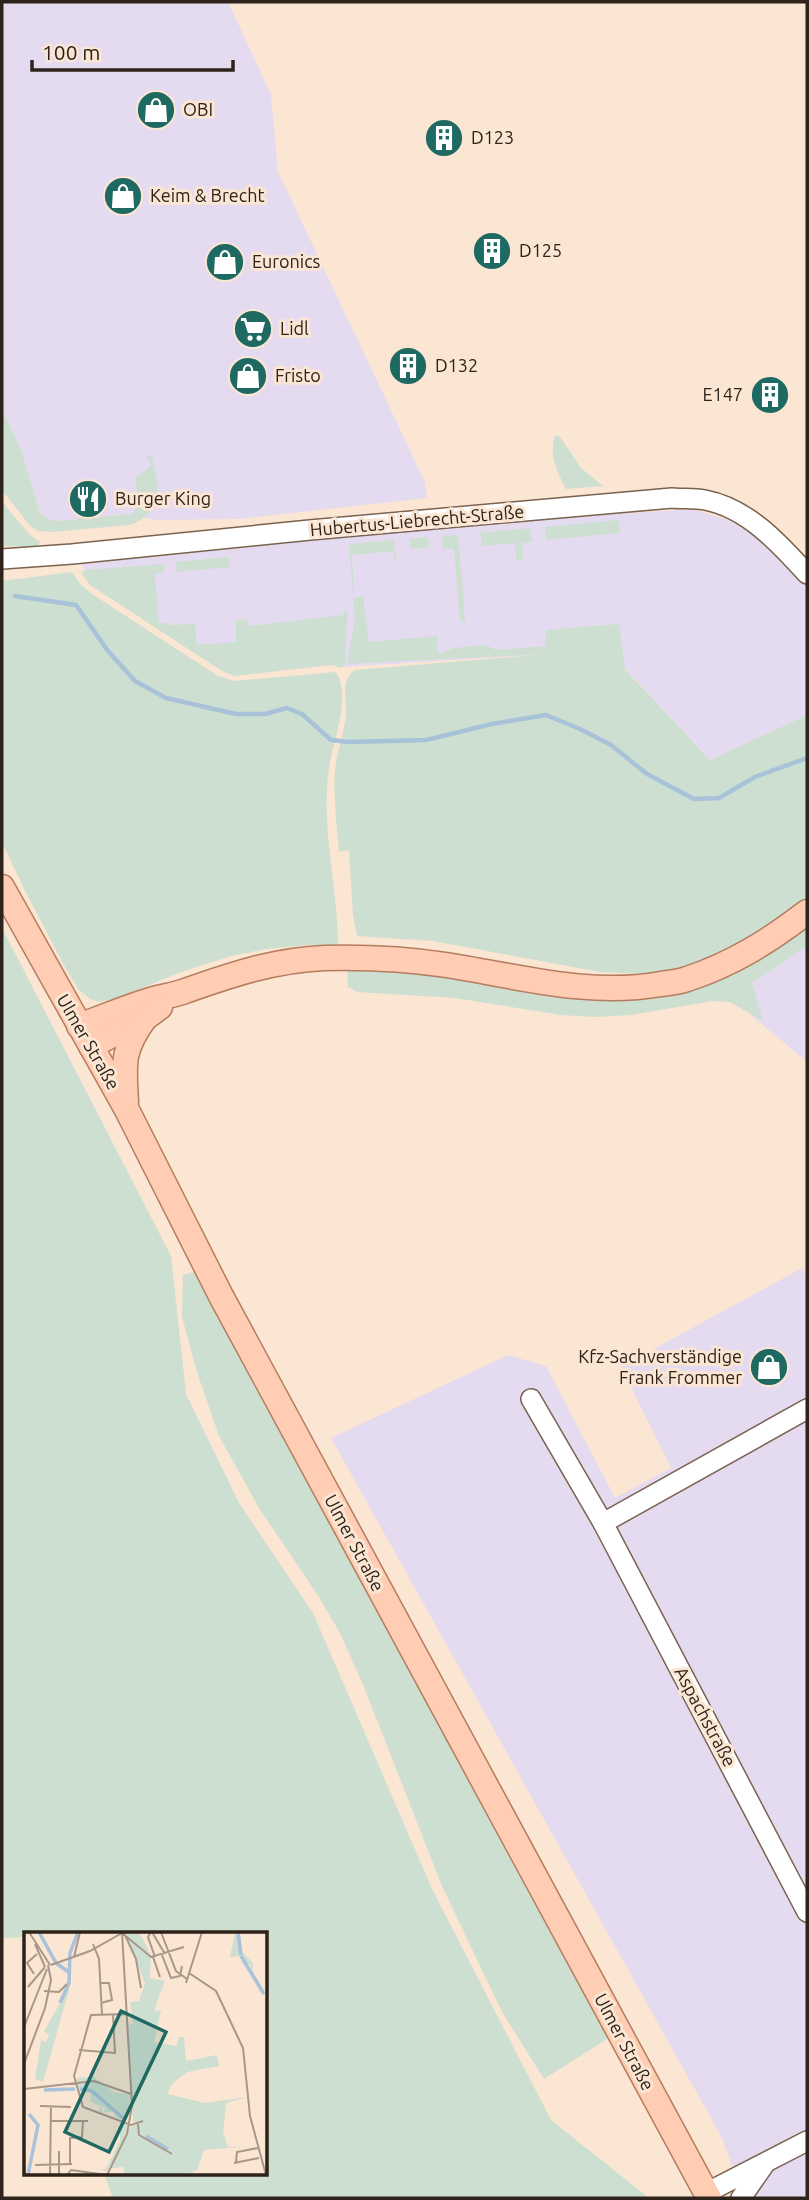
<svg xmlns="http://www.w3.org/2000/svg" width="809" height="2200" font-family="Ubuntu,sans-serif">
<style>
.commercial{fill:#e5dbf0}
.green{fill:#cddfd0}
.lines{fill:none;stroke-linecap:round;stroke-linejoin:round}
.stream{stroke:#a8c2d9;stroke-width:4.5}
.minor-casing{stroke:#7a624e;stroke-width:22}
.major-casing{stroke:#b57c5d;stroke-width:27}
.minor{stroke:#fff;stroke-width:19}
.major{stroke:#fecdb3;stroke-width:24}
.labels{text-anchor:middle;stroke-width:6;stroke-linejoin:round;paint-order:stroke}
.poi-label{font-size:18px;fill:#2d231a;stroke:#fbe5d3;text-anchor:start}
.street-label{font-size:18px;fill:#2d231a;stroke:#fbe5d3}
.inset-river{fill:none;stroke:#a8c2d9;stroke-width:3.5}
.inset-road{fill:none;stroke:#a99789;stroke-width:2}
.view{fill:#1f6963;fill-opacity:0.15;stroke:#1f6963;stroke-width:3.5}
.inset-edge{fill:none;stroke:#2d231a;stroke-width:3.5}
</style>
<rect width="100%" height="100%" fill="#fbe5d3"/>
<g class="commercial">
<polygon points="2,2 228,2 271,94 278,172 425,482 427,498 239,519 155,520 132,514 55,521 47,519 40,513 22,452 2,408"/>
<polygon points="692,509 728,520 756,536 789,565 807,586 807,715 710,760 613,655 584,652 342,667 334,664 234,676 89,582 82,564 443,525"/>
<polygon points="807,928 807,1062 715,985"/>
<polygon points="802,1268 807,1278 807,2198 744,2198 721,2136 331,1438 508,1355 546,1366 615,1498 671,1468 621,1367"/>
</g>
<g class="green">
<path d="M2,408L22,452L40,513L47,519L56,521L132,514C142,504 137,491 135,478L151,466L147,457L151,454C159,484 166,512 130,525L51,532L38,531L31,527L2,490Z"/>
<path d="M555,435L560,437L581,468L603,486L566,489C557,471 549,456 555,435Z"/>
<polygon points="2,502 29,534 40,542 37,547 2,546"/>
<polygon points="619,520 620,533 546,540 545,527"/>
<polygon points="530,528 532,542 522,543 523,559 516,560 515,543 482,546 480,533"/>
<polygon points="458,535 465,620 465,621 460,622 454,549 443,549 442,536"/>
<polygon points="428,537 429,548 411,549 410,539"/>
<polygon points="394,540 396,562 394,562 393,551 352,555 354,593 353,593 349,544"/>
<polygon points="229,557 230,567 177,572 176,562"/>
<polygon points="163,564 164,573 155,574 159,623 168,623 169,625 195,624 197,645 236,642 236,620 247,619 249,626 344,615 344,611 348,610 345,663 341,668 332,665 234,676 222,671 90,585 81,572 86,570"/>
<path d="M72,572L81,585L92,594L218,676L234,681L336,672C351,697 335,736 330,762C319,822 338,885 338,945H307L266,949L231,956L181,972L118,998L99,1002L90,999L79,990L66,969L24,889L2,842V581Z"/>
<path d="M353,597H363L369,642L435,636H437V651L440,653L454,648L486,645L496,650L545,646L546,630L619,624L625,669L710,760L807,715V899L769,929L693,967L645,974L600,972L433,941L357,936L353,915L349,850L339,852C337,825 333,797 335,770C337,751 344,734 346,715C347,700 340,679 355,670L547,654L347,664L355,619Z"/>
<polygon points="807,923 807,946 752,983 763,1021 730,1002 712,1001 632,1015 594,1017 561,1015 455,998 357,992 348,987 347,963 603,997"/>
<polygon points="2,928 171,1256 186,1394 239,1503 313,1613 432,1889 551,2120 649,2198 113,2198 104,2174 266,2174 266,1934 26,1934 26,1937 2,1938"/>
<polygon points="195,1271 612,2036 544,2079 502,2012 442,1886 364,1687 340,1633 319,1597 259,1508 219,1436 197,1372 182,1317 183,1275"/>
</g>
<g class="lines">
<polyline class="stream" points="15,596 76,605 108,651 135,681 166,698 236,714 265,714 287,708 302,714 331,740 348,742 426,740 492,724 546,715 580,729 611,745 647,774 694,799 719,798 755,777 807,758"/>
<g class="minor-casing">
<g id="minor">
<path d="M2,559L72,554L310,530L672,498C682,499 694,498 705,500C747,508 779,543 807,574"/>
<polyline points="531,1399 603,1523"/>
<polyline points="807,1409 603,1523 807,1912"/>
<polyline points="706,2193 807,2141"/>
<polyline points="741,2198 764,2165"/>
</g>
</g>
<g class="major-casing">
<g id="major">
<polyline points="2,887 127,1110 221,1296 709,2198"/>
<path d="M79,1026C104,1017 129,1006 154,999C164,996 175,995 185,991C230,975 275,960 324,958C365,957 406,959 446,965C518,976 588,997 661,984C670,983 679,982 687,979C733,964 769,941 807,912"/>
<polyline points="91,1046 145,1018 160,1007"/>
<path d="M126,1102C124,1064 121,1051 145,1018"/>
</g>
</g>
<use href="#minor" class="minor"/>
<use href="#major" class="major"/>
</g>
<defs>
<g id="shop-disc" transform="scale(2.0125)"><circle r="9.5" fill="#1f6963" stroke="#fbe5d3"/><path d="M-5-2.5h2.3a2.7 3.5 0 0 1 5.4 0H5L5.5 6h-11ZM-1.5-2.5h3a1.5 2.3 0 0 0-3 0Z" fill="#fff"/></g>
<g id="building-disc" transform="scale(2.0125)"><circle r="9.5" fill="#1f6963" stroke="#fbe5d3"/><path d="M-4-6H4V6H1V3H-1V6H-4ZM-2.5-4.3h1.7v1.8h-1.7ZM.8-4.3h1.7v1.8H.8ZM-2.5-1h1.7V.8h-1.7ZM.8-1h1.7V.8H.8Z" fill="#fff"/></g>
<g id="supermarket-disc" transform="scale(2.0125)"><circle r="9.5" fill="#1f6963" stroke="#fbe5d3"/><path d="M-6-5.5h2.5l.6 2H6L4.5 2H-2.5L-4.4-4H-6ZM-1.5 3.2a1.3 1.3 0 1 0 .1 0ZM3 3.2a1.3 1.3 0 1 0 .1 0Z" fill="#fff"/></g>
<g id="restaurant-disc" transform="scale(2.0125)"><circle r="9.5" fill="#1f6963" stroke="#fbe5d3"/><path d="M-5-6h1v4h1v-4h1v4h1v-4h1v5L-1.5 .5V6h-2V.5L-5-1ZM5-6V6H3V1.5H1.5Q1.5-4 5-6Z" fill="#fff"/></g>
</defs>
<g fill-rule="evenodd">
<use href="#shop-disc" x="156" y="110"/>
<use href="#building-disc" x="444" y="138"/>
<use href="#shop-disc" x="123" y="196"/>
<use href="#building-disc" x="492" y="251"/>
<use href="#shop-disc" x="225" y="262"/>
<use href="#supermarket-disc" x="253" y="329"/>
<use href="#building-disc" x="408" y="366"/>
<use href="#shop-disc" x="248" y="376"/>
<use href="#building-disc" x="770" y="395"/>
<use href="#restaurant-disc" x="88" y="499"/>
<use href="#shop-disc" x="769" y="1367"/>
</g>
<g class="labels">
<g class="poi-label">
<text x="183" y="116">OBI</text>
<text x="471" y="144">D123</text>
<text x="150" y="202">Keim &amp; Brecht</text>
<text x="519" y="257">D125</text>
<text x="252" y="268">Euronics</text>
<text x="280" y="335">Lidl</text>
<text x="435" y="372">D132</text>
<text x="275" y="382">Fristo</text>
<text x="743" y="401" text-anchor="end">E147</text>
<text x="115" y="505">Burger King</text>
<text x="742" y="1363" text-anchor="end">Kfz-Sachverständige<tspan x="742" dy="21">Frank Frommer</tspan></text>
</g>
<g class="street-label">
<text transform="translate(417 521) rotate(-5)" y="6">Hubertus-Liebrecht-Straße</text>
<text transform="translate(88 1042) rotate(60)" y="6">Ulmer Straße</text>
<text transform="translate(354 1543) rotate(62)" y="6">Ulmer Straße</text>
<text transform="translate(705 1717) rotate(62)" y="6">Aspachstraße</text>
<text transform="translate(624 2042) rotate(62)" y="6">Ulmer Straße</text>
</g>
</g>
<g transform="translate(24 1932)">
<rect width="243" height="243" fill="#fbe5d3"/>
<path d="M100,0H115L127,23L126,46L141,49L130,78L137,79L130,110L152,114L155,105H160L162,129L193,123L195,134L163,140L148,152L143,162L181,171L224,165L202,171L199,200L204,215L227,214L180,218L173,238L161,243H100V235L87,236L92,223L83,239L75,238L82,237L96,208V191L90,189L104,193L100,209L106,195L115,192L109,190L104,93L109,92L106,70L115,69L121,51ZM211,0H214L218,20L229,31V40L226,33L223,31L235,52L239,63L216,24L206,25ZM46,54L19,150L11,147L17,108L22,110L25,103L20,99ZM70,145L90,160L89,165L91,160L106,163L103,189L91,185L89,179L80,181L74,179L76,174L80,181L81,176L67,170L66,160H54L53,146Z" fill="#cddfd0"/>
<path class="inset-river" d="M15,0L32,31L46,41M214,0L217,23M217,24L240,62M36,71L45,51L46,21L54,0M56,157L68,159L100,187M20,158L51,157M122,204L144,217M4,243L14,193L5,182"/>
<path class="inset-road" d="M5,0L26,33M127,0L124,5L131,25M128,0L141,22M137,0L152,39L163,47M98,1L127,25L160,15M100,1L112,27L117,56M11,12L21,35M69,12L75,27L78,83M138,23L147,46L156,44L158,34M50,25L56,0M129,25L136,45M27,33L66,19L98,1M165,41L192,59L219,116L226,184L242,243M10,42L3,31L13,22M76,51H85L88,68L77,71M162,51L178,0M4,55L21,35M20,59L35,60L43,52M103,82L67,83L50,144L59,175L107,193L119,189M0,95L23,37M55,118L91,121L89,82M0,132L21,76L27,48L24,33M0,157L70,149L107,162M16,174L47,175M26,189H64M114,192L115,203L148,222M35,219V243M212,230L213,220L234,216M210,231L235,226M46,232V206L58,205L59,189M11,233L48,232M26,243L27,174M43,243L47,238L83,243M83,243L103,202L108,174L98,0"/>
<path class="view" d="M97,79L142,100L85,220L41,200Z"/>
<rect width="243" height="243" class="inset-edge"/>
</g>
<rect width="809" height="2200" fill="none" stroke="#2d231a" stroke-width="7"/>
<path d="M32 60v10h201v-10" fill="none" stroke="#2d231a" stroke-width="3.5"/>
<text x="42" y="60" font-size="21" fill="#2d231a" stroke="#fbe5d3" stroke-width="5" paint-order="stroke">100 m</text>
</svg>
